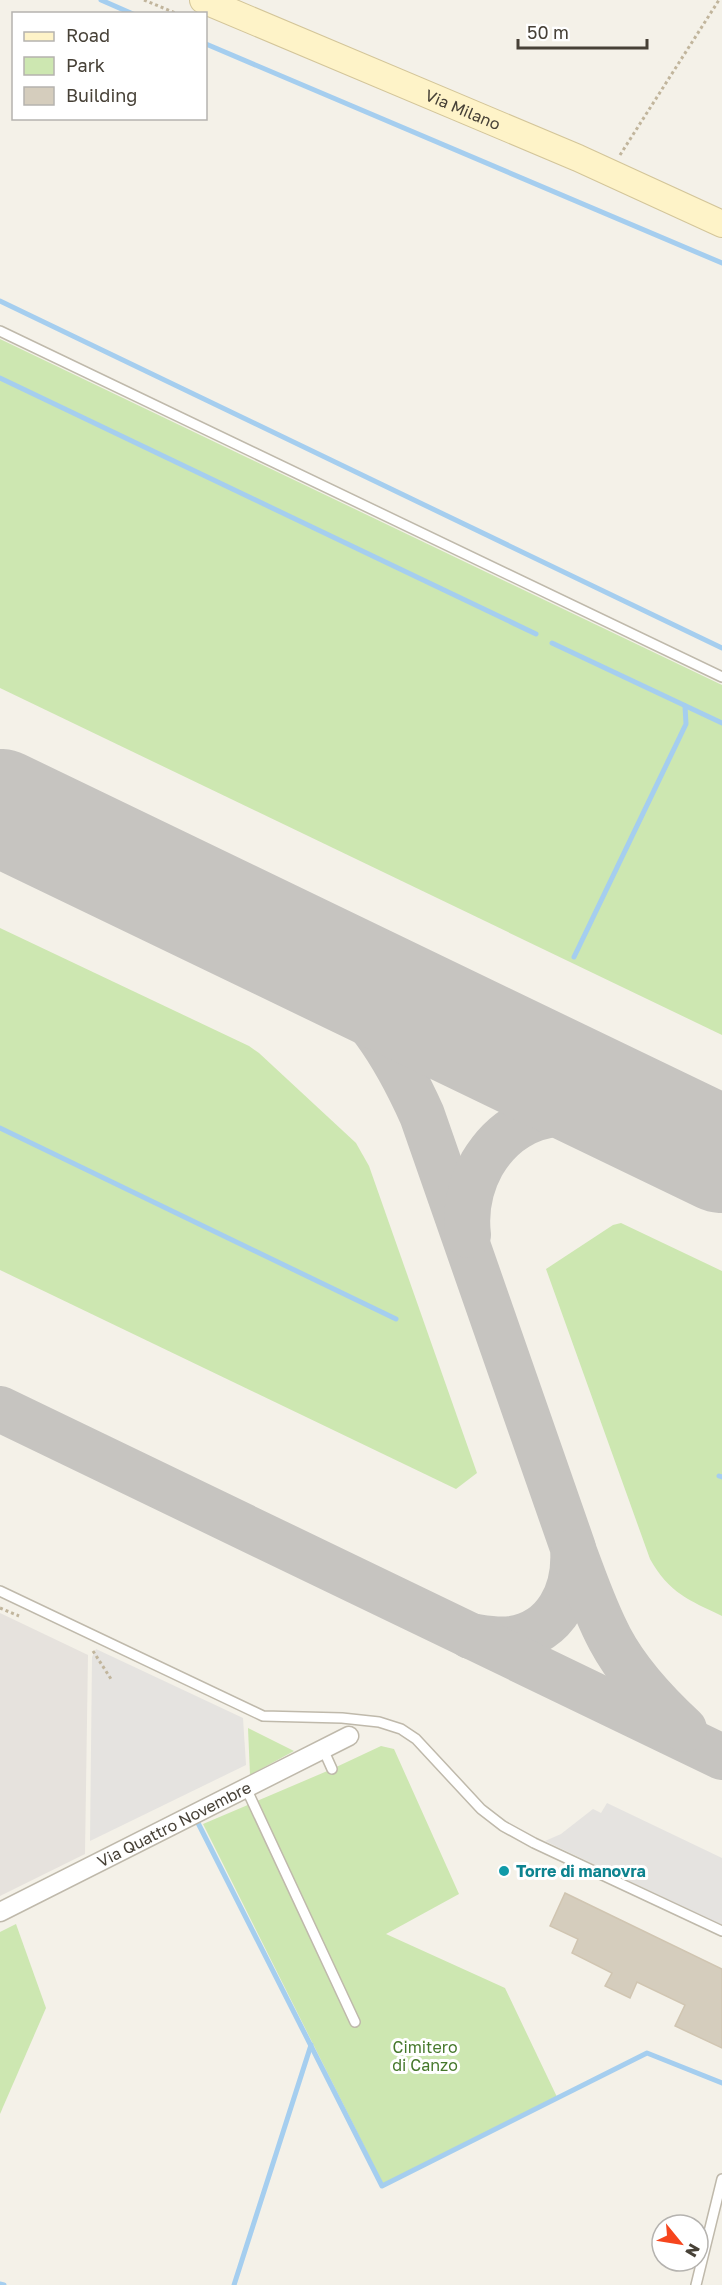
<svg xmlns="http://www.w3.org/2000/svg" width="722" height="2285" font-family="'Golos Text',sans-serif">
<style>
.industrial{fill:#e6e2dd}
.green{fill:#cde7b1}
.parking{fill:#e5e3e0}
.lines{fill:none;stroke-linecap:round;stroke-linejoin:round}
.stream{stroke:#a5ceef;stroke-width:5}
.taxiway{stroke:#c6c4c0;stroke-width:46}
.runway{stroke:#c6c4c0;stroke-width:116}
.building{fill:#d5cdbd;stroke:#d0c5b1;stroke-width:1.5}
.lane-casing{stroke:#bfb9ab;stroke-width:12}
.street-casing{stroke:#bfb9ab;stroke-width:21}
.secondary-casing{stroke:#d3c599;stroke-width:28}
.path{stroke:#c1b59c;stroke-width:3;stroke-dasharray:3 3;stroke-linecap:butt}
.lane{stroke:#fff;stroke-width:9}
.street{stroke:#fff;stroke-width:18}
.secondary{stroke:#fef3c8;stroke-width:26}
.culture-dot{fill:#0f9aa8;stroke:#fff;stroke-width:2}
.labels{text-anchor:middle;stroke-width:6;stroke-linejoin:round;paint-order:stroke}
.street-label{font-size:16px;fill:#474137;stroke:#fff}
.culture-label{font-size:16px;font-weight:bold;fill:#0d838f;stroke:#fff;text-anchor:start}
.park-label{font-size:16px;fill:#45782b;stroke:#fff}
</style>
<rect width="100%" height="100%" fill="#f4f1e8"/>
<polygon class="industrial" points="0,1613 88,1655 85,1854 0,1896"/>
<g class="green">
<polygon points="0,339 722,685 722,1035 0,688"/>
<polygon points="0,928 249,1046 259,1053 356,1143 369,1166 477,1473 456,1489 0,1270"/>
<path d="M621,1223L722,1271V1616C689,1600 669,1593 650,1559L546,1269L613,1225Z"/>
<polygon points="248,1728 294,1751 250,1775"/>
<polygon points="381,1746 394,1749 459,1894 386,1934 505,1988 557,2097 383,2184 203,1824 332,1769"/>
<polygon points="16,1924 46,2008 0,2114 0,1932"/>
</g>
<g class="parking">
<polygon points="96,1649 243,1718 246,1765 90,1841 92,1657"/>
<polygon points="607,1803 722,1858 722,1925 545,1841 561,1834 593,1809 601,1813"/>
</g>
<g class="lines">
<g class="stream">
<polyline points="101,0 133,14"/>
<polyline points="206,44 722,263"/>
<polyline points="0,301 722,648"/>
<polyline points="0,378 536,634"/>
<polyline points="552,643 722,723"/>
<polyline points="574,957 686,724 685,706"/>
<polyline points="0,1128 396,1319"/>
<polyline points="719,1476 722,1477"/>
<polyline points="197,1821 382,2186 647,2053 722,2083"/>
<polyline points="0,2284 4,2285"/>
<polyline points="234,2285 311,2045"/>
</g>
<g class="taxiway">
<path d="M277,941C311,968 349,996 375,1031C394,1057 409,1086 422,1115L573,1548C576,1590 557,1633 511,1639C497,1641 484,1638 470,1636"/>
<path d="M468,1235C465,1209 470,1186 482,1164C522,1096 592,1110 657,1124"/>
<polyline points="0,1409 722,1757"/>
<path d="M574,1552C585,1581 595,1611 610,1639C628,1673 656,1703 684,1729"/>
</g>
<polyline class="runway" points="0,807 722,1155"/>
</g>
<polygon class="building" points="565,1893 722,1969 722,2048 675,2026 685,2005 637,1982 630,1998 605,1986 612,1973 572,1953 578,1939 550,1926"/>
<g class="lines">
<g class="lane-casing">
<g id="lane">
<polyline points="0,331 722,677"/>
<polyline points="0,1591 263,1716 342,1718 379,1722 401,1729 416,1739 481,1809 503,1826 534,1843 722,1931"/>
<polyline points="323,1749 332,1769"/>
<polyline points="246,1788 355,2022"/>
<polyline points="696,2285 722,2179"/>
</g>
</g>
<g class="street-casing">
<g id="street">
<path id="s1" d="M0,1912L349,1736"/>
</g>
</g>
<g class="secondary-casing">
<g id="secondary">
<path id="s2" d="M203,0L578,158L722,224"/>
</g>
</g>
<g class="path">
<polyline points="144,0 178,14"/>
<polyline points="620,155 719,0"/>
<polyline points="0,1608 19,1616"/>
<polyline points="93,1651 111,1679"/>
</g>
<use href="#lane" class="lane"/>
<use href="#street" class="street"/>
<use href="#secondary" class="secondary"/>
</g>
<circle class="culture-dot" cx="504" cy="1871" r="6"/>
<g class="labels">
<g class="street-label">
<text dy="6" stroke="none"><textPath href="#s2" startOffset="282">Via Milano</textPath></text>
<text dy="6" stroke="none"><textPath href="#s1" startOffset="195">Via Quattro Novembre</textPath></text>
</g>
<g class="culture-label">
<text x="516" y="1877">Torre di manovra</text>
</g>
<g class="park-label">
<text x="425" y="2053">Cimitero<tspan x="425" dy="18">di Canzo</tspan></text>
</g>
</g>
<rect x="12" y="12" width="195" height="108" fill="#ffffff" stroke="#b5b3af" stroke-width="1.5"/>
<rect x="24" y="32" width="30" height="9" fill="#fef3c8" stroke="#b5b3af" stroke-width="1.5"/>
<text x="66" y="42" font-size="18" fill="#474137">Road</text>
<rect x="24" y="57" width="30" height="18" fill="#cde7b1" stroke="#b5b3af" stroke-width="1.5"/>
<text x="66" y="72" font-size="18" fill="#474137">Park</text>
<rect x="24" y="87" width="30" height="18" fill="#d5cdbd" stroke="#b5b3af" stroke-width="1.5"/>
<text x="66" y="102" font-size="18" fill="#474137">Building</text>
<g transform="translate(680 2243) rotate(120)"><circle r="28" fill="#ffffff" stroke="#b5b3af" stroke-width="1.5"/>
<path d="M0-4.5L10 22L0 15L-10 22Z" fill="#f6451d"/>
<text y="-9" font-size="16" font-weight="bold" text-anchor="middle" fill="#474137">N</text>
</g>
<path d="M518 39v9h129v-9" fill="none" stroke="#474137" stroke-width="3"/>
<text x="527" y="39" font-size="18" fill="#474137" stroke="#ffffff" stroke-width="4.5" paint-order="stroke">50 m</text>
</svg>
